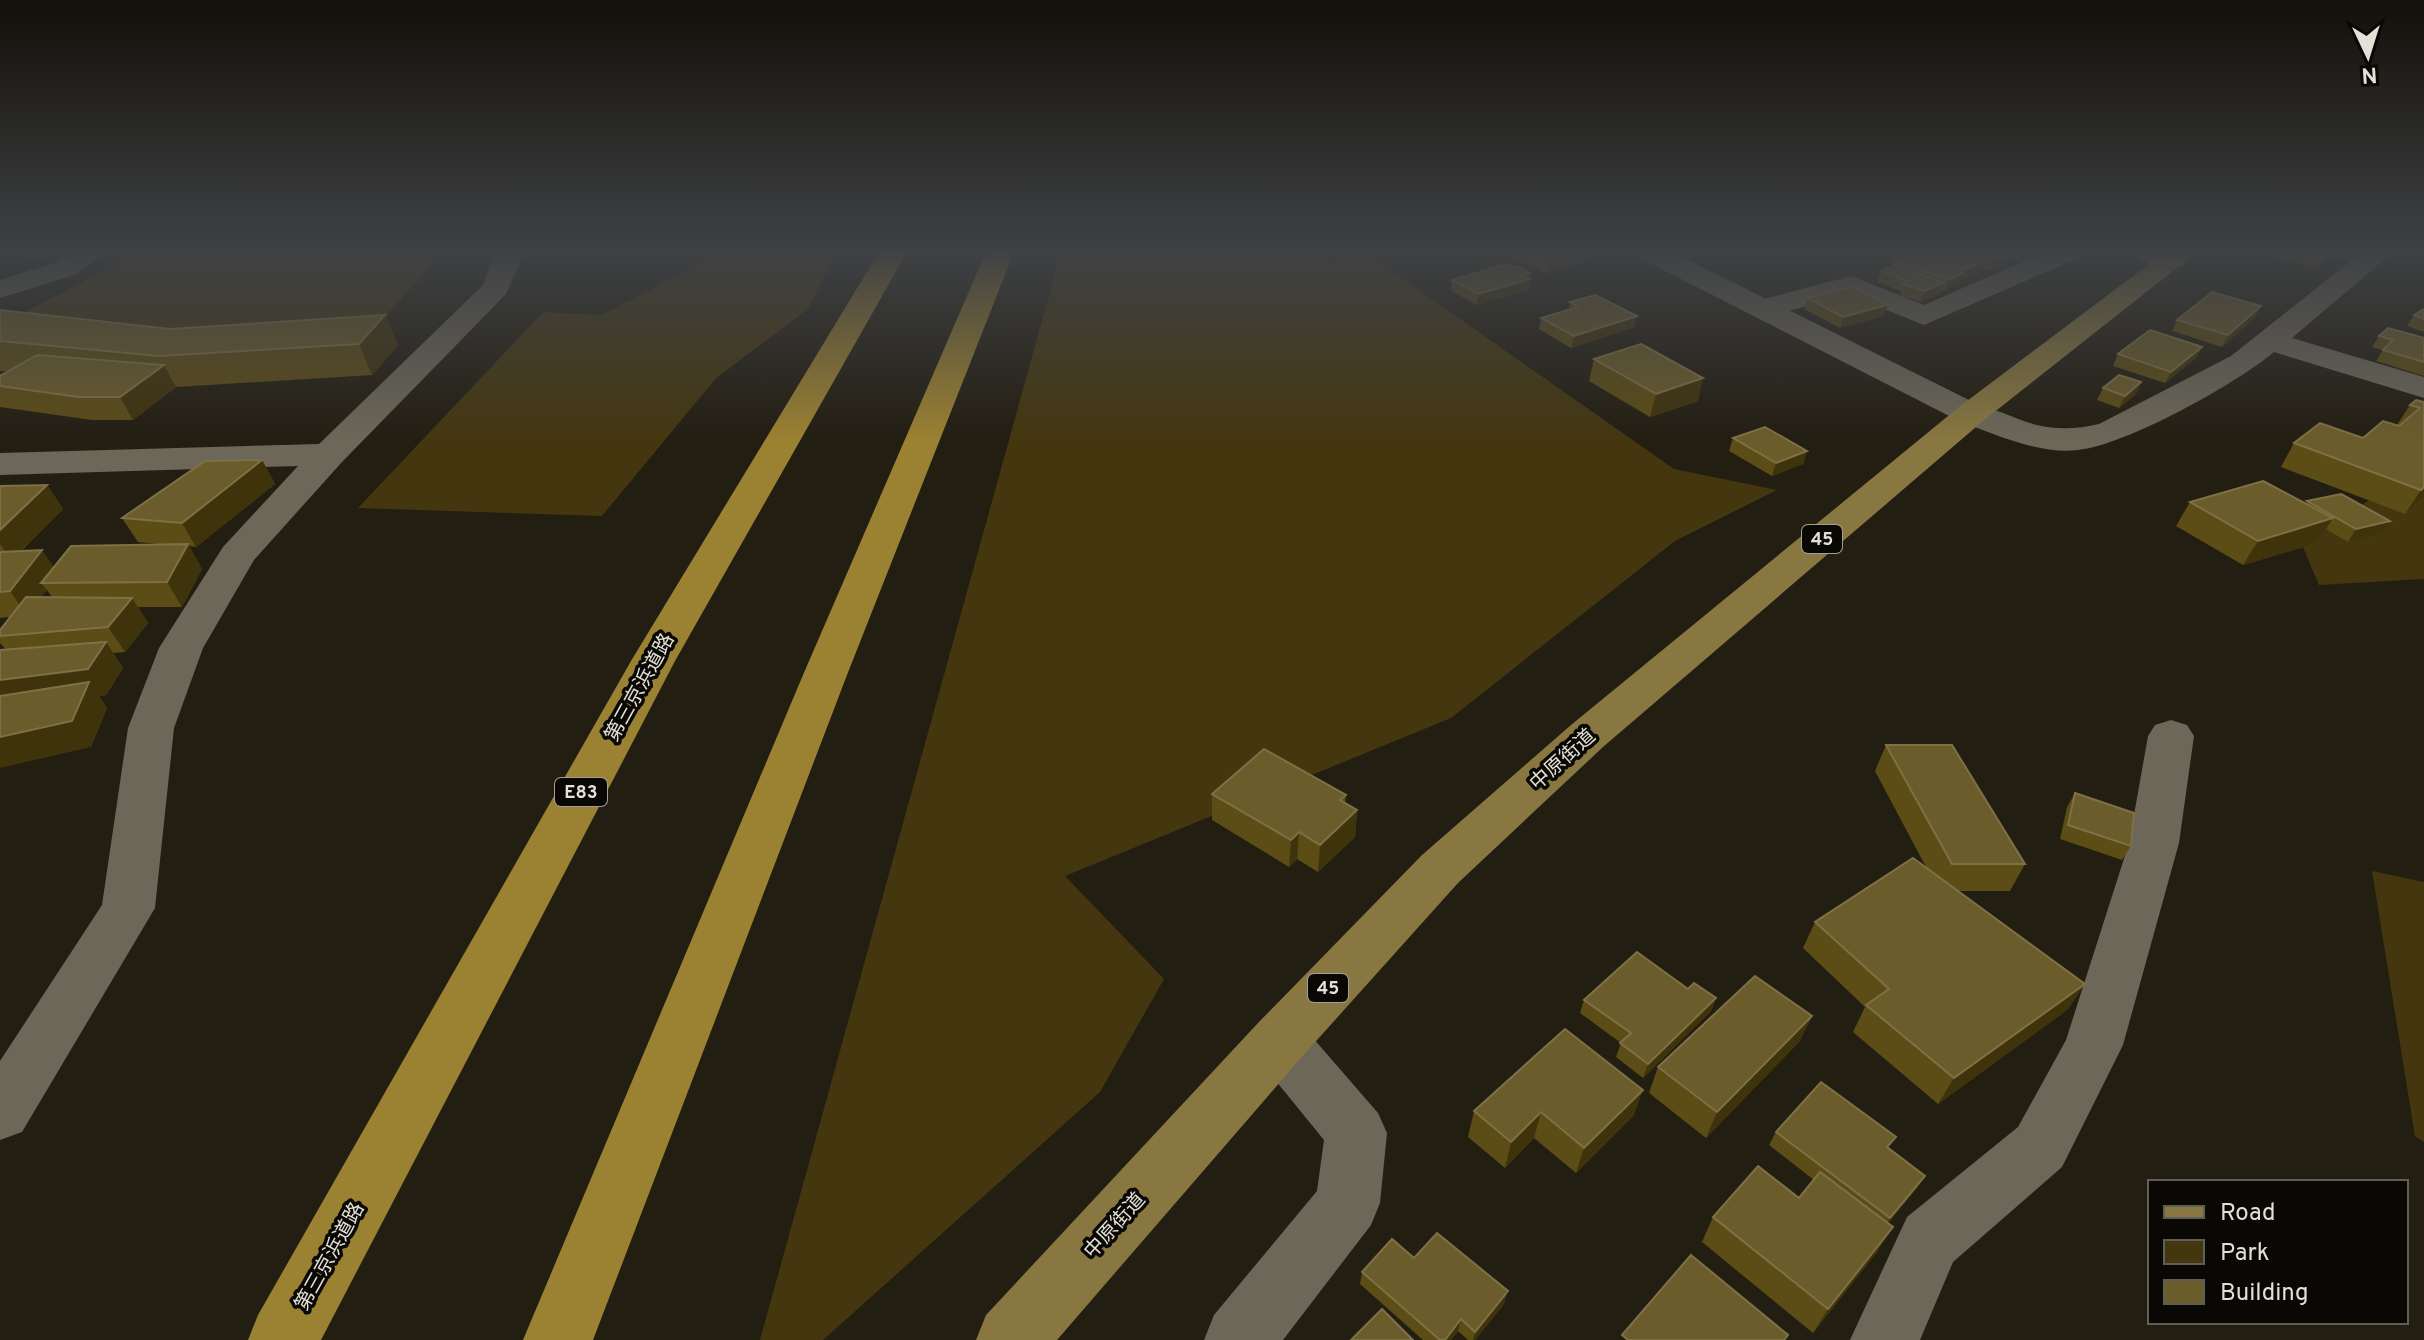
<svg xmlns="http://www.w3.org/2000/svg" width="2424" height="1340" font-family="Overpass,'Noto Sans JP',sans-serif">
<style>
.green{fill:#443710}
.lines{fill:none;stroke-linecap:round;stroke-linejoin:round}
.minor{fill:#6c6758;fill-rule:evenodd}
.tertiary{fill:#6c6758;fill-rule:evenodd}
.primary{fill:#887741;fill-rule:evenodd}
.motorway{fill:#9b8132;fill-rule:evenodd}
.wall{fill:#5c4c16;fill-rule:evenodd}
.shaded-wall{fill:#3f330c}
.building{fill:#6b5c2b;stroke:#7e7146;stroke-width:2}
.labels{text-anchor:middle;stroke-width:7;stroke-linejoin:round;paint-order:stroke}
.shield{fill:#0a0804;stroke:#a29f98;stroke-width:2}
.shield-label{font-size:18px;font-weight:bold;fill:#e3e0d7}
.street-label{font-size:20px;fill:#e3e0d7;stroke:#0a0804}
</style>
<rect width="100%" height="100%" fill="#231e12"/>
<g class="green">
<polygon points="141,252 443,252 357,349 0,325"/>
<polygon points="724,252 836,252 808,309 716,378 602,516 358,508 543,312 601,315"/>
<polygon points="1061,252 1306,252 1326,262 1376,260 1674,469 1777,490 1675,541 1451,718 1065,876 1164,979 1100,1092 823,1340 760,1340"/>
<polygon points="2424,469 2424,579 2319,585 2300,540"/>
<polygon points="2372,871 2424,882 2424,1142 2415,1136"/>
</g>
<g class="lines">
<g class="minor">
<polygon points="72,252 105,252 77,274 0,298 0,280 57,262"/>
<polygon points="496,252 524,252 506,294 342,462 254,560 203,648 174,728 155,908 22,1132 0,1140 0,1061 102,905 128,728 159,648 223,547 298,466 0,475 0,453 319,444 483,285"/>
<polygon points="2045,252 2082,252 2078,258 1924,325 1849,295 1764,317 1753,314 1749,308 1753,302 1851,276 1924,305"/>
<path d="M2132,252C2148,252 2177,246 2187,260L2183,266C2169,269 2141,265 2132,252Z"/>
<path d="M2362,252H2393L2292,338L2424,377V398L2274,352C2236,384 2126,445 2078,450C2039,455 1995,434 1959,421L1954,414L1959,407C1985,400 2011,419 2037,425C2058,430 2078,429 2099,424L2231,356Z"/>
<polygon points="2171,720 2187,725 2194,736 2179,843 2123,1045 2062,1167 1953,1262 1920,1340 1850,1340 1907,1217 2018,1127 2066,1040 2129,843 2148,736 2155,725"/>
<polygon points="1279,1016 1300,1023 1378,1113 1387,1133 1380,1203 1371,1225 1283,1340 1204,1340 1214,1315 1317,1191 1324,1140 1258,1059 1250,1041 1258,1023"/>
</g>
<polygon class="tertiary" points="1636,252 1672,252 1983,407 1988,414 1983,421 1971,424 1959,421 1640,258"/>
<polygon class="primary" points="2165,252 2197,252 1983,421 1603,747 1458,883 1300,1059 1057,1340 976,1340 986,1315 1258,1023 1422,855 1571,725 1959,407"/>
<g class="motorway">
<polygon points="879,252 907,252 675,661 321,1340 248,1340 258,1315 631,661"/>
<polygon points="986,252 1014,252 847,675 593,1340 523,1340 803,675"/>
</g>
</g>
<g class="wall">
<polygon points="1502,252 1612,252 1545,273"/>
<polygon points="1920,252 2021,252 2011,258 2007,257 2003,265 1990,271 1982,268 1980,272 1960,281 1959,284 1944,291 1941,290 1940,294 1920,302 1900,295 1901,291 1877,282 1881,271 1893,266 1895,261 1916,257 1917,253"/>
<polygon points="2258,252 2349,252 2344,259 2326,256 2318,269"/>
<polygon points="1529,279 1528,290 1477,305 1451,291 1452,280"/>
<polygon points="1807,298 1884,316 1840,328 1804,309"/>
<polygon points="1570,302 1634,327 1571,348 1539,329 1541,318 1569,309"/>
<polygon points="2261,306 2255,317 2222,347 2172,331 2177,320"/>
<polygon points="2424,309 2424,332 2407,326 2414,315"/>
<polygon points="0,310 170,329 385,315 398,345 372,375 176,387 133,420 92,420 0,407 0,376 8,371 0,371"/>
<polygon points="2379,336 2424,338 2424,376 2376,361 2383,350 2372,347"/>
<polygon points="2202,347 2196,358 2165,383 2113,366 2118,354"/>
<polygon points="1594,359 1698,401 1650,417 1589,381"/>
<polygon points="2141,382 2136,394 2119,408 2097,400 2103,388"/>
<polygon points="2424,402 2424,497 2405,514 2281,467 2294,443 2363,438 2397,425 2410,405"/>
<polygon points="1733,438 1807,451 1803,464 1772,476 1729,451"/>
<path d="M262,460L275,484L196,547L189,546L202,569L182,607H138L148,623L125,652L113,653L123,668L106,695L99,696L107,708L91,747L0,643V630L10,617L0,618V486L47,485L63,509L21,551L54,567L169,545L138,542L122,518ZM47,590L52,597H41Z"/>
<polygon points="2307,501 2382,533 2348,542 2326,529 2317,543 2243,565 2176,526 2190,502 2306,504"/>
<polygon points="1886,745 2025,864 2010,891 1958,891 2085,984 2067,1010 1938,1104 1853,1032 1865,1007 1803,948 1815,922 1926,867 1875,771"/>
<polygon points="2075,793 2131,846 2122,860 2060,839 2067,807"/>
<polygon points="1212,794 1346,795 1345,803 1357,810 1355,837 1318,872 1297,859 1289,867 1212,820"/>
<polygon points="1716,998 1711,1011 1643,1078 1616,1057 1621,1043 1580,1013 1584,1000"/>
<polygon points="1812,1016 1799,1042 1706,1138 1649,1093 1658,1067"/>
<polygon points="1474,1111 1634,1115 1576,1173 1534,1138 1505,1168 1468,1137"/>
<polygon points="1776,1132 1889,1149 1925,1176 1916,1189 1888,1223 1877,1252 1813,1333 1702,1242 1713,1217 1799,1198 1814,1180 1769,1145"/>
<polygon points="1414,1258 1504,1304 1475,1340 1468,1340 1458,1331 1451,1340 1423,1340 1360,1284 1362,1272"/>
</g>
<g class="shaded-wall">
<polygon points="16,252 80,252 75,256 21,261"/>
<polygon points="1549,252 1612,252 1545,273"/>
<polygon points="2013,252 2021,252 2011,258"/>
<polygon points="2007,255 2003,265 1990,271 1994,260"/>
<polygon points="1984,261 1980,272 1960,281 1959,284 1944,291 1948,280 1963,273 1964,270"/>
<polygon points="1530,273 1528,290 1477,305 1478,294"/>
<polygon points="1944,283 1940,294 1920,302 1924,291"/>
<polygon points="1888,305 1884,316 1840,328 1843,317"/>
<polygon points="2261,306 2255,317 2222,347 2228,335"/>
<polygon points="385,315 398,345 372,375 359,344"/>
<polygon points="1637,316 1634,327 1571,348 1574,336"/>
<polygon points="2202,347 2196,358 2165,383 2171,372"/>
<polygon points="164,365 176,387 133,420 120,397"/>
<polygon points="1703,378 1698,401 1650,417 1656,394"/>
<polygon points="2141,382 2136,394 2119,408 2125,396"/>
<polygon points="1807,451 1803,464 1772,476 1776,463"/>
<polygon points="262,460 275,484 196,547 182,523"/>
<polygon points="47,485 63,509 11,560 0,544 0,530"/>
<polygon points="2424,487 2424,497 2405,514 2421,490"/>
<polygon points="2333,518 2317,543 2243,565 2258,541"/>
<polygon points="2390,521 2382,533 2348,542 2356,529"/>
<polygon points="188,544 202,569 182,607 167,582"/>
<polygon points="42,550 59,574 41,583 47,590 27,616 10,591"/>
<polygon points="132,598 148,623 125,652 108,627"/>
<polygon points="106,642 123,668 106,695 99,696 107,708 91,747 0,768 0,680"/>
<polygon points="1357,810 1355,837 1318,872 1320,845"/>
<polygon points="1299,832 1297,859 1289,867 1291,840"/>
<polygon points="2085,984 2067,1010 1938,1104 1954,1078"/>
<polygon points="1716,998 1711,1011 1643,1078 1648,1064"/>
<polygon points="1812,1016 1799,1042 1706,1138 1717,1112"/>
<polygon points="1643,1090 1634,1115 1576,1173 1584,1148"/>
<polygon points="1541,1112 1534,1138 1505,1168 1511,1142"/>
<polygon points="1925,1176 1916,1189 1882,1231 1890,1218"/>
<polygon points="1893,1227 1877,1252 1813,1333 1828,1309"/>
<polygon points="1508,1291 1504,1304 1475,1340 1473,1340 1475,1332"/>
<polygon points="1461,1319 1458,1331 1451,1340 1445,1340"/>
</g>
<g class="building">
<polygon points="1920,252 1958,252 1984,261 1964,270 1917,253"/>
<polygon points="1970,252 2000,252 2007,255 1994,260"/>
<polygon points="2300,252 2328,252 2324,258"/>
<polygon points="1909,254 1963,273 1948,280 1895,261"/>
<polygon points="1503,265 1516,266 1530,273 1522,275 1530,279 1478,294 1452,280"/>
<polygon points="1895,265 1944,283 1924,291 1903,284 1908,281 1881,271"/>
<polygon points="1852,287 1888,305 1843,317 1807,298"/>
<polygon points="2212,292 2261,306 2228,335 2177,320"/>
<polygon points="1595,295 1637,316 1574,336 1541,318 1578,307 1570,302"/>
<polygon points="2424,309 2424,319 2414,315"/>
<polygon points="0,310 170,329 385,315 359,344 159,356 0,341"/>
<polygon points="2388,328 2424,338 2424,362 2383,350 2393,340 2379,336"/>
<polygon points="2150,330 2202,347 2171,372 2118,354"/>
<polygon points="1641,344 1703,378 1656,394 1594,359"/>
<polygon points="37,355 164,365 120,397 78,397 0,386 0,376"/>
<polygon points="2119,375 2141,382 2125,396 2103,388"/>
<polygon points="2416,400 2424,402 2424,487 2421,490 2294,443 2320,423 2363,438 2383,421 2399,426 2420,408 2410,405"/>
<polygon points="1765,427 1807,451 1776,463 1733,438"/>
<polygon points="262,460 182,523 122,518 205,461"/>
<polygon points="2263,481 2333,518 2258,541 2190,502"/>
<polygon points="47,485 0,530 0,486"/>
<polygon points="2341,494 2390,521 2356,529 2307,501"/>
<polygon points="188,544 167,582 41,583 71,546"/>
<polygon points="42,550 10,591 0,592 0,552"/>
<polygon points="26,597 132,598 108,627 0,636 0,630"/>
<polygon points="106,642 88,669 0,680 0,650"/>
<polygon points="89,682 72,721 0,737 0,696"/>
<polygon points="1886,745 1952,745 2025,864 1952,864"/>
<polygon points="1264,749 1346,795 1340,800 1357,810 1320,845 1299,832 1291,840 1212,794"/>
<polygon points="2075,793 2134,813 2131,846 2068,825"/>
<polygon points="1913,858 2085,984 1954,1078 1866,1005 1889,989 1815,922"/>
<polygon points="1637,952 1688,989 1694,983 1716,998 1648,1064 1620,1043 1631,1033 1584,1000"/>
<polygon points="1755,976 1812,1016 1717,1112 1658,1067"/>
<polygon points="1565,1029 1643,1090 1584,1148 1541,1112 1511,1142 1474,1111"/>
<polygon points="1821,1082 1896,1137 1887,1147 1925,1176 1890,1218 1776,1132"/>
<polygon points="1758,1166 1799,1198 1820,1172 1893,1227 1828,1309 1713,1217"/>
<polygon points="1437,1233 1508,1291 1475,1332 1461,1319 1445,1340 1440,1340 1362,1272 1392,1239 1414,1258"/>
<polygon points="1691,1255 1788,1335 1784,1340 1628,1340 1622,1335"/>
<polygon points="1382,1309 1413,1340 1351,1340"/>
</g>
<linearGradient id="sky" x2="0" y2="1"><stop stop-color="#13100a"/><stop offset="0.57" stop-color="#3f4144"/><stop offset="1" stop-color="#3f4144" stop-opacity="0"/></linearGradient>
<rect width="2424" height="440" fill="url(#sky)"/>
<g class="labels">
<g class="shield">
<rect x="1802" y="525" width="40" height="28" rx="6"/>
<rect x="555" y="778" width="52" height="28" rx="6"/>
<rect x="1308" y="974" width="40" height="28" rx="6"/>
</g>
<g class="shield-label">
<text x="1822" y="545">45</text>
<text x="581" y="798">E83</text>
<text x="1328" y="994">45</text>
</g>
<g class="street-label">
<text transform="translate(639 687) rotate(-61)" y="7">第三京浜道路</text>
<text transform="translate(1562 759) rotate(-42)" y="7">中原街道</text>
<text transform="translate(1114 1225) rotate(-48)" y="7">中原街道</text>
<text transform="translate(329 1256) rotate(-61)" y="7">第三京浜道路</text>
</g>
</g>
<rect x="2148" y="1180" width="260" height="144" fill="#0a0804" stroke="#615e58" stroke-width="2"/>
<rect x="2164" y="1206" width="40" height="12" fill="#887741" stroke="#615e58" stroke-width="2"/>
<text x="2220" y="1220" font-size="24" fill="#e3e0d7">Road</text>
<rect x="2164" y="1240" width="40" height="24" fill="#443710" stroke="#615e58" stroke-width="2"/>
<text x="2220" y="1260" font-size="24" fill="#e3e0d7">Park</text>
<rect x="2164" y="1280" width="40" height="24" fill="#6b5c2b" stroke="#615e58" stroke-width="2"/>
<text x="2220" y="1300" font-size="24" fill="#e3e0d7">Building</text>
<g transform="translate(2368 56) rotate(176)" stroke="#0a0804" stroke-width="6" paint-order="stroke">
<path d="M0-6L14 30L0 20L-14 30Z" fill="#e3e0d7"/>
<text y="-12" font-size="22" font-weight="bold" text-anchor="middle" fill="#e3e0d7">N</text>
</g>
</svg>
